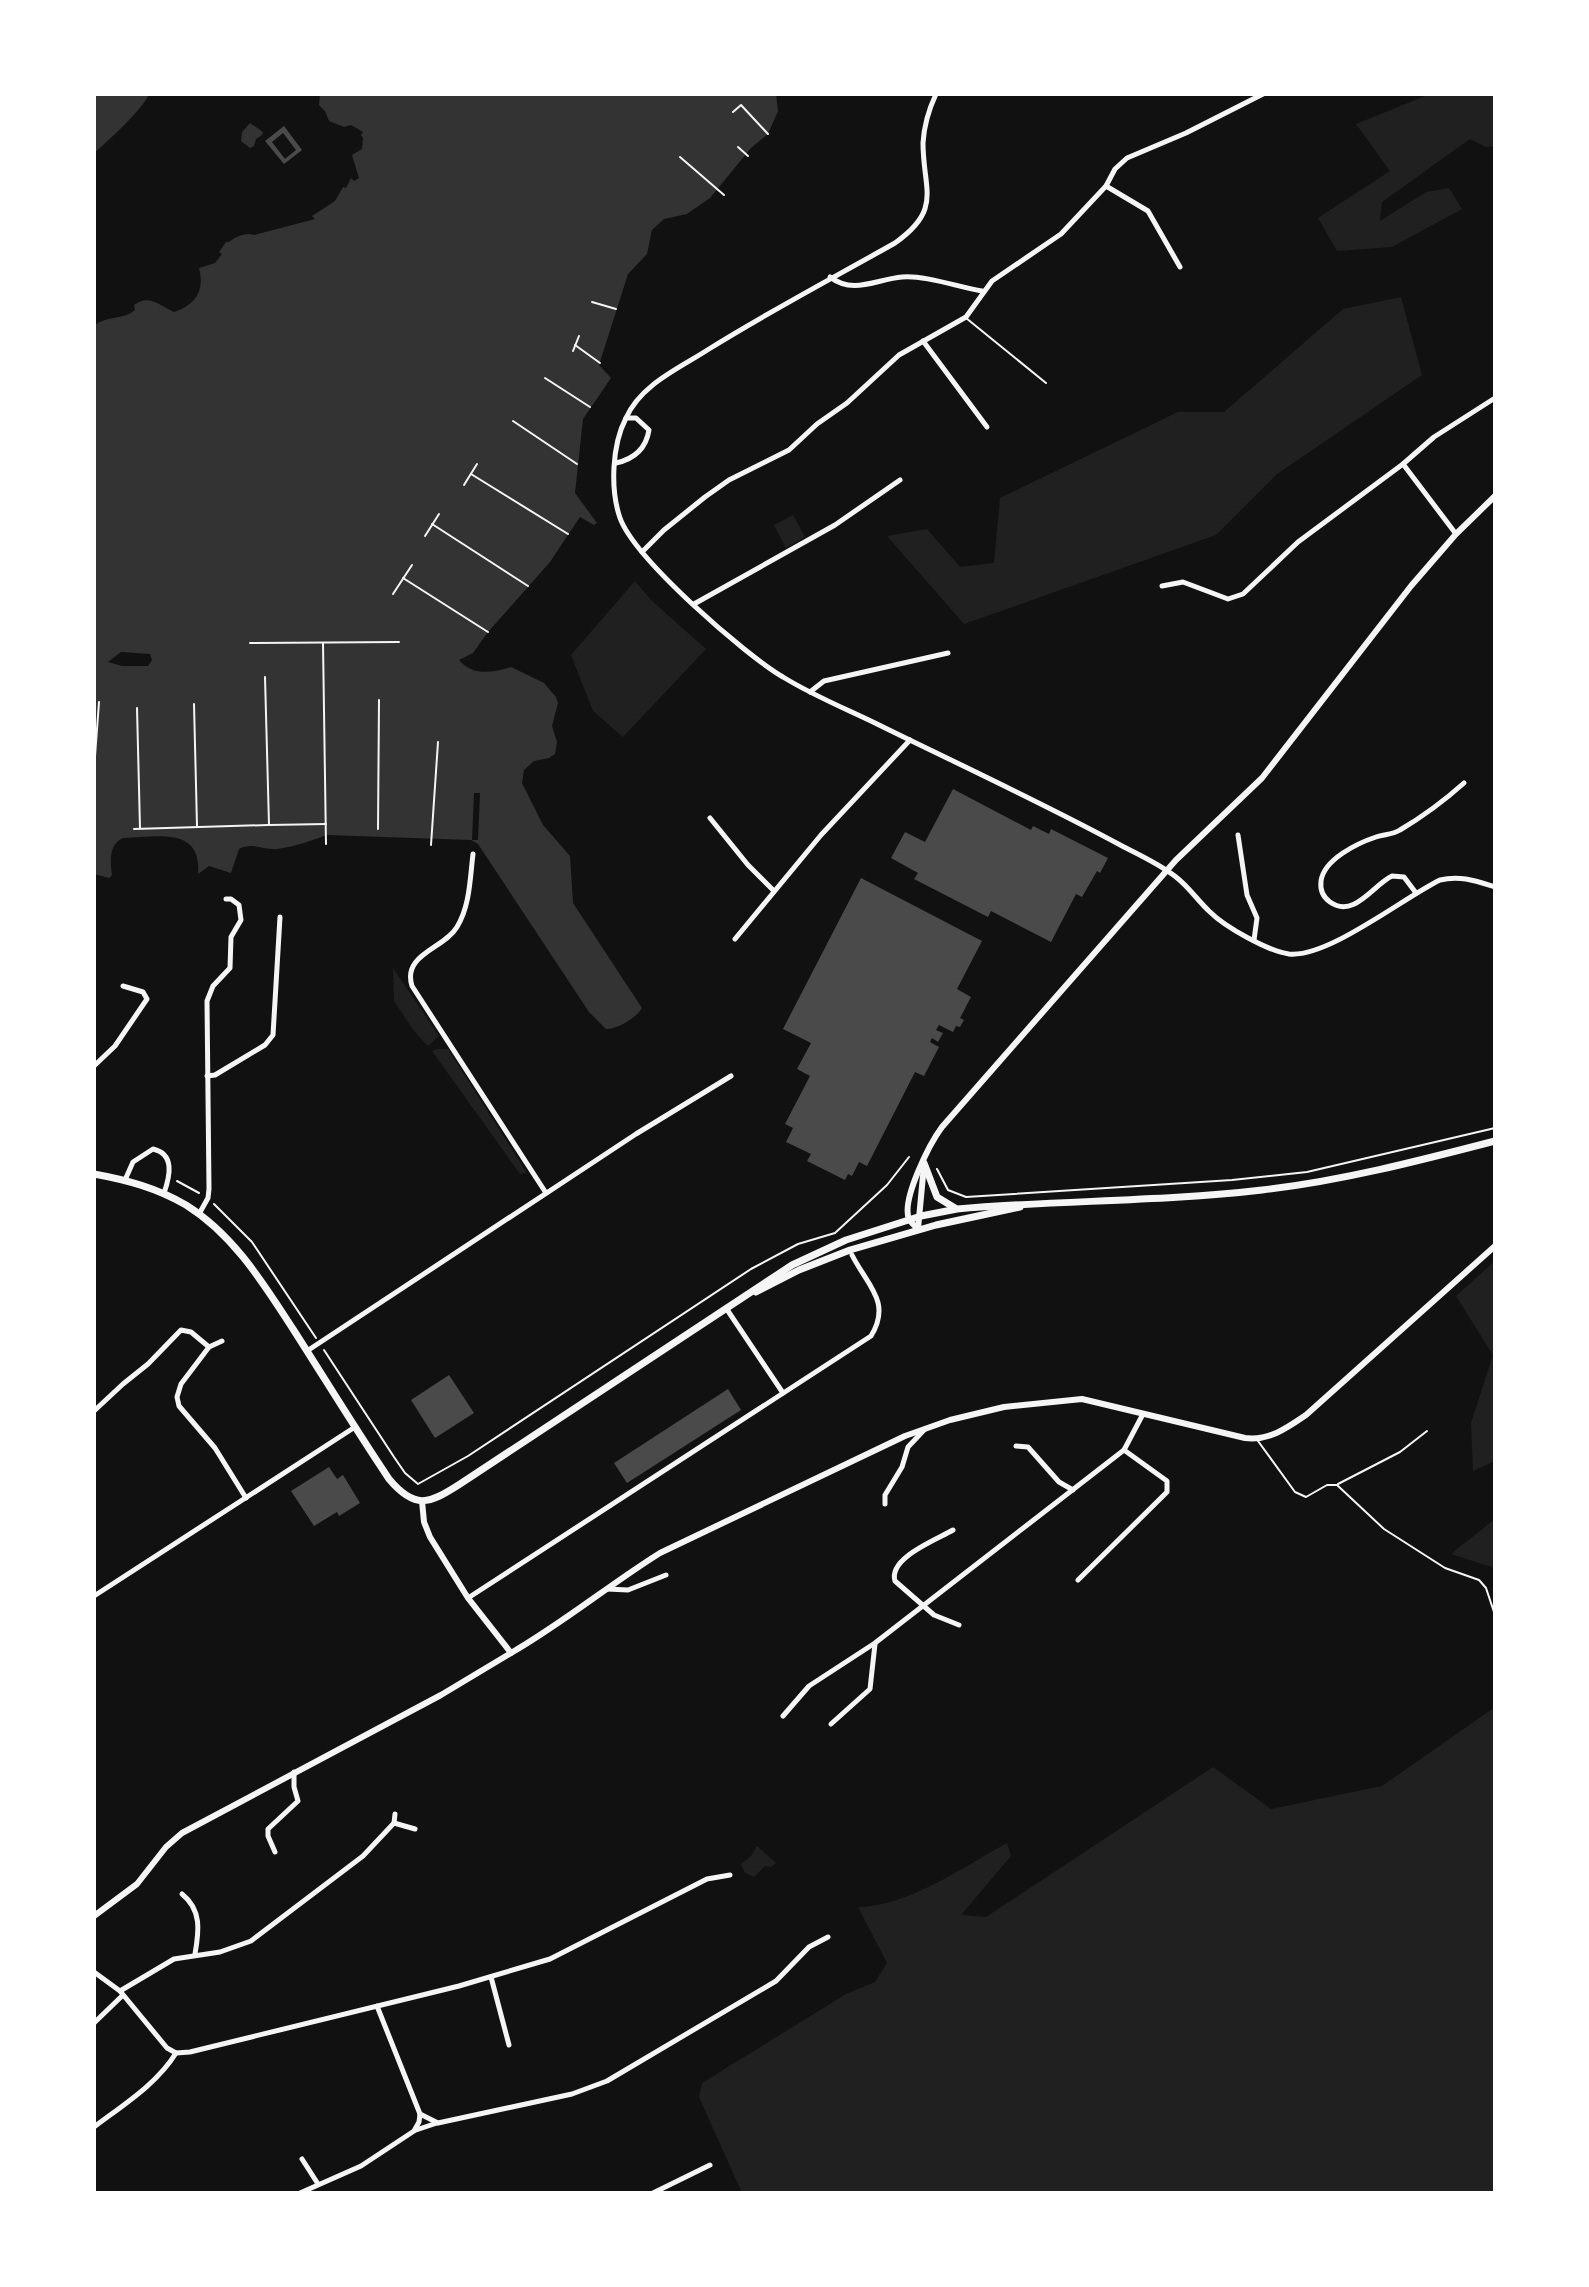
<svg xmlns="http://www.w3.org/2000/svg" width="1589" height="2287" font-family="Lato,sans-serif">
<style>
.green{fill:#202020}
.water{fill:#333;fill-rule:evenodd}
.pier{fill:#111}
.building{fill:#4a4a4a;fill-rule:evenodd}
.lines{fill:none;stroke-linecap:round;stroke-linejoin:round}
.path{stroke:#f5f5f5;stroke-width:2}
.service{stroke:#f5f5f5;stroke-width:2}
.minor{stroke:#f5f5f5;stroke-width:5}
.tertiary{stroke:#f5f5f5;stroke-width:6}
.secondary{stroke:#f5f5f5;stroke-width:6}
.primary{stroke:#f5f5f5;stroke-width:7}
</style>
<rect width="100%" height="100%" fill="#111"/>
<g class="green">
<polygon points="1430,94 1495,94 1495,146 1486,147 1470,139 1382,202 1380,221 1426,192 1449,188 1462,209 1392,247 1337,251 1318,218 1390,171 1356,124"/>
<polygon points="1401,297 1422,375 1277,474 1216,535 964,624 887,536 927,529 960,567 994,563 1000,498 1178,412 1224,412 1343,309"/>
<polygon points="793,515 805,537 786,548 774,525"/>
<polygon points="635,581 651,600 706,649 623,737 593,711 571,655"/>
<polygon points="393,968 439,1036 428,1046 414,1031 394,1001"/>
<polygon points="437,1049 448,1049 527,1173 520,1174 432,1051"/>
<polygon points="1495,1261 1495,1461 1473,1471 1471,1423 1493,1355 1456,1296"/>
<polygon points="1495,1519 1495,1568 1451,1554"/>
<path d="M1495,1707V2193H742L699,2097L702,2083L846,1994L875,1982L887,1963L858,1907C909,1906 963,1867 1007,1843L1011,1856L961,1915L986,1917L1213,1767L1271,1809L1382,1786Z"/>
<polygon points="757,1846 776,1863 771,1867 765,1866 754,1877 745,1873 741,1864 751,1856"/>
</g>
<g class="water">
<path d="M94,94H149C144,108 107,142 94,153Z"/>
<path d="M320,94H776L778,111L768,134L751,148L710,198L687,214L664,219L652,230L647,254L628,274L599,365L611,378L583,419L575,493L597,523L594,525L580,517L550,562L488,632L473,653L459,660C472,676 493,673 511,667L544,683L556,697L558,703L552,726L557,742L555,754L549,758L534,761L524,770L522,783L543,825L570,856L573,903L642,1008C636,1018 618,1029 606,1029L589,1012L478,844L471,840L327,835C310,841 297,846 277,849C263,850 252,842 239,849L231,873L209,866L198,874C202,826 157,837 123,838C109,844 110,861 112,875L109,878L94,874V326C106,315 122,321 135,310L134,305C150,294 158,305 174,312C196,305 205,290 199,268L215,263L222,254L219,252L226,242H229C235,237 246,232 254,235L315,219L312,216L335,201L343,187L346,188L351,178L354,181L359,178L352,155L362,149L363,138L361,135L363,132L351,125L344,127L329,121L325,111L319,105ZM121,652L150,654L152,660L148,666H122L108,662Z"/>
<polygon points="250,123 263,132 262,135 256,139 254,146 250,148 241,141 242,132"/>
</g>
<polygon class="pier" points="474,793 480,793 478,840 472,840"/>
<g class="building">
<path d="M284,126L302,150L284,164L265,141ZM283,133L296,150L285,159L272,142Z"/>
<polygon points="953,789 1031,830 1033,826 1049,834 1051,829 1108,858 1100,873 1097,871 1082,897 1076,894 1051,942 991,911 988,917 914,879 918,873 891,858 905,832 925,842"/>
<polygon points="861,878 982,941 957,989 971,997 960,1018 964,1020 960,1027 956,1026 953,1032 939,1025 936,1030 943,1033 938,1042 932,1038 930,1042 939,1047 924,1076 915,1072 867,1166 859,1162 852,1176 848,1174 845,1180 807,1161 811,1154 786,1142 793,1128 785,1124 810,1076 797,1069 811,1043 783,1029"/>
<polygon points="449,1375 474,1413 435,1438 411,1400"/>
<polygon points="728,1389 741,1410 627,1483 614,1463"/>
<polygon points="329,1467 337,1479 343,1475 360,1503 339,1516 337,1512 314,1526 291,1491"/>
</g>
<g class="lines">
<g class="path">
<polyline points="733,112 741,105 768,134"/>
<polyline points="738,147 748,156"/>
<polyline points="680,157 724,195"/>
<polyline points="592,302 616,309"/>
<polyline points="575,345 600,363"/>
<polyline points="573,351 579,336"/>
<polyline points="545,378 590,407"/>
<polyline points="513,421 577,464"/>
<polyline points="471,474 568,534"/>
<polyline points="464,485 477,464"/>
<polyline points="432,524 528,586"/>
<polyline points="425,536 439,514"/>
<polyline points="403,578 488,632"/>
<polyline points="393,594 412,565"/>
<polyline points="250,643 399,642"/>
<polyline points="323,643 326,844"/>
<polyline points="265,677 269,825 326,824"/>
<polyline points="194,704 197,826"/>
<polyline points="137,708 140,828"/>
<polyline points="94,770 99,702"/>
<polyline points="134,829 268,825"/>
<polyline points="378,829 379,700"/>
<polyline points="431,845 438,742"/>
<polyline points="937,1169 948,1190 966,1197 1232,1180 1307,1172 1495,1128"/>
<polyline points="177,1181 199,1193"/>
<polyline points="214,1204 252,1242 316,1338"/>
<polyline points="324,1350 394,1457 405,1473 418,1484 468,1456 751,1269 798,1244 835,1233 887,1185 909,1157"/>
</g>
<g class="service">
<polyline points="966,318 1046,383"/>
<polyline points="1258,1441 1295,1492 1306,1497 1327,1485 1337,1485 1384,1529 1445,1568 1479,1580 1486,1588 1495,1615"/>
<polyline points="1338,1484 1400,1452 1427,1431"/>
</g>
<g class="minor">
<polyline points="1106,186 1148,211 1180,267"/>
<path d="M830,277C853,295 877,279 902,277C925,275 958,287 982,291"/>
<polyline points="923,341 987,427"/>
<path d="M626,418C641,384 680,368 709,349C770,311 833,278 895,243C943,209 923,190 923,143C924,126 929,109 936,94"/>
<path d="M616,463C634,459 646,449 649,430L636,418H626C612,445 610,489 620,518C635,559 744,654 783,677C812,695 844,708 875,723C958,764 1043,803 1124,847C1142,856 1161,865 1176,877C1189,887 1198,901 1210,912C1225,927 1268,951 1289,954C1328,958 1403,898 1440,880C1460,875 1476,881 1495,887"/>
<polyline points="1403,464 1434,437 1495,398"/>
<polyline points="642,552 664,530 705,497 729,480 789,450 817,424 847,403 899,355 966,317 992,281 1061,234 1106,186 1115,169 1127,158 1186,133 1263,94"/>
<polyline points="1162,586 1183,582 1228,599 1243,594 1298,542 1403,464 1456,534"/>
<polyline points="694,604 835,525 900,480"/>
<polyline points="810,692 824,681 948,653"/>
<polyline points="710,818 748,865 774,891"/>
<polyline points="1238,835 1247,895 1257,918 1254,940"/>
<path d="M473,854C470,878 470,906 457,927C444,949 402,954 412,986L546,1193"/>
<path d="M1416,893L1404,877L1392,876C1373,885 1354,919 1330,902C1323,897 1320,889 1321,881C1324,859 1358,843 1376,837C1384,834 1392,835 1400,830C1422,817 1445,800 1464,783"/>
<polyline points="735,939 821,835 910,740"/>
<polyline points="94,1066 115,1046 147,999 143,992 123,986"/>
<polyline points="207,1076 215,1075 265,1045 273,1035 280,917"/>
<path d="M125,1180L133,1162L153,1149C175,1154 170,1176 164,1193"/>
<polyline points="199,1214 208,1198 209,1189 207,1001 213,986 230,968 231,937 241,920 239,905 231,899 226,899"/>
<polyline points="726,1308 783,1393"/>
<polyline points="222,1341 209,1347 181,1384 177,1397 179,1406 215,1448 246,1498"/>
<polyline points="307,1351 636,1134 731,1076"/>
<polyline points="94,1411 123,1384 148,1364 181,1330 191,1332 209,1347"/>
<polyline points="1016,1446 1028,1447 1059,1482 1073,1490"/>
<polyline points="885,1504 885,1495 902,1467 908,1447 925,1429"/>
<path d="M953,1530C936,1540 888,1558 895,1581L934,1615L959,1625"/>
<polyline points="1078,1580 1167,1492 1167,1481 1124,1450"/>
<polyline points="607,1589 628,1590 666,1575"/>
<polyline points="94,1596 355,1427"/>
<path d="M468,1598L871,1336C892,1302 867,1285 852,1255"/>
<polyline points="783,1716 809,1686 875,1643 1124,1450 1143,1414"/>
<polyline points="831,1724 870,1689 875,1644"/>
<polyline points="394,1823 415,1829"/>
<polyline points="275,1852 268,1836 268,1829 298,1801 294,1787 294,1772"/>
<path d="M182,1894C202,1910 199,1931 195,1954"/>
<polyline points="94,1972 120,1991 167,2048 176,2053 190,2052 459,1986 550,1959 707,1879 730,1875"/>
<polyline points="491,1977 509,2045"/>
<polyline points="120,1991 174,1959 220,1952 251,1941 363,1856 394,1823 395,1814"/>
<polyline points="94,2023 123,1995"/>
<polyline points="420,2114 438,2123 572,2094 607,2081 776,1981 809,1947 828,1937"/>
<path d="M94,2127C123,2105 157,2084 176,2053"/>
<polyline points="416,2130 437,2123"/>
<polyline points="302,2159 318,2184"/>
<polyline points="300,2193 361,2166 414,2131 419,2122 420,2114 377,2006"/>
<polyline points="653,2193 710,2165"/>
</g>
<path class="tertiary" d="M511,1653C563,1623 609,1585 660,1553L905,1436L950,1420L1004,1407L1082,1399L1245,1438C1269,1441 1287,1428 1306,1415L1495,1246"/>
<g class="secondary">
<path d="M918,1229C915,1226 911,1223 909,1219C901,1200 930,1143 942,1127L1176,860L1262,778L1411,586L1456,534L1495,496"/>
<polyline points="918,1229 924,1165"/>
<polyline points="94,1916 137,1884 166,1847 182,1833 441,1695 511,1653 468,1598 430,1537 424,1522 422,1501"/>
</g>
<g class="primary">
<polyline points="924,1163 937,1197 955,1208"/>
<path d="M94,1174C127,1180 157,1188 186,1205C234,1235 263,1283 293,1329C325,1379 356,1430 389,1479C415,1510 429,1504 460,1484L792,1265L846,1240L921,1216L957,1209C1058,1200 1161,1202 1262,1190C1341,1181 1418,1161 1495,1141"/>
<polyline points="756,1292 799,1270 850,1250 936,1225 1020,1207"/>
</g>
</g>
<rect width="1589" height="2287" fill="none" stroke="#ffffff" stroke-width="192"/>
</svg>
